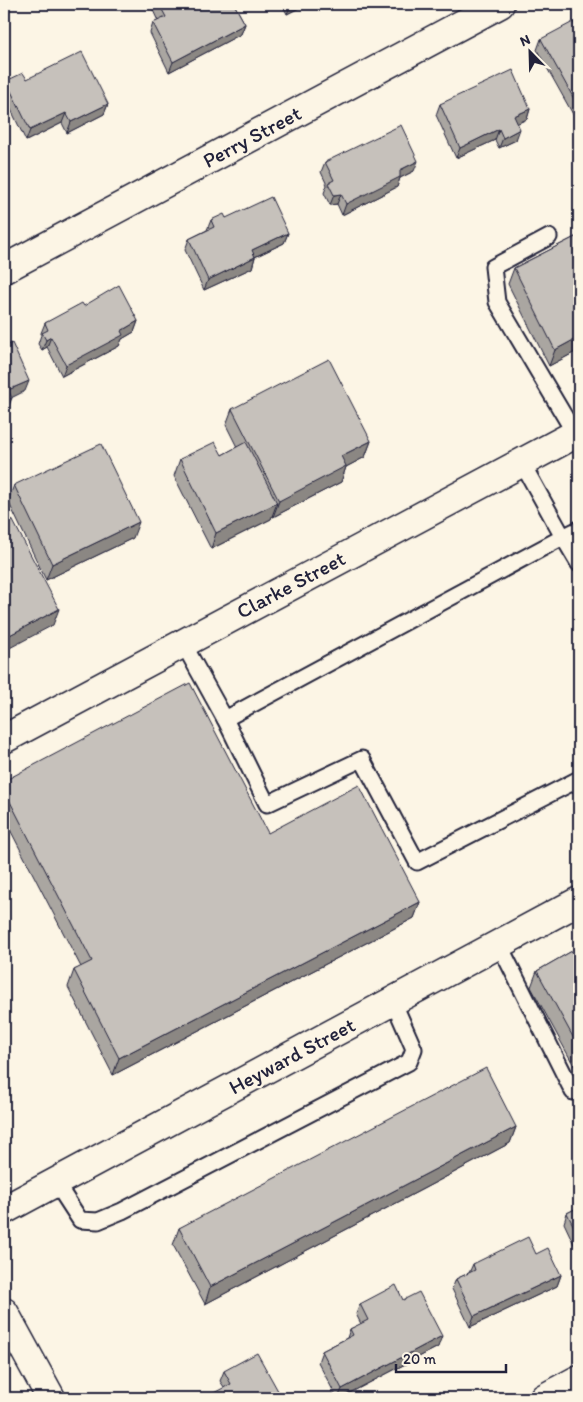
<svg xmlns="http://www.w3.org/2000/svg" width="583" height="1402" font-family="Itim,sans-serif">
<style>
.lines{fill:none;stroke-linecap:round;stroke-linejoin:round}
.lane-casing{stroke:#22223b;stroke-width:19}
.street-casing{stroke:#22223b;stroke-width:31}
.lane{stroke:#fcf5e5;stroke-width:15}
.street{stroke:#fcf5e5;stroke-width:28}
.wall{fill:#aaa6a1;stroke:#22223b}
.shaded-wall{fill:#8b8783;stroke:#22223b}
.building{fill:#c6c1bb;stroke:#22223b}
.labels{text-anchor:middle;stroke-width:4.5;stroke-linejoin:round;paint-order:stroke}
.street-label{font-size:21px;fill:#22223b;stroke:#fcf5e5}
</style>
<rect width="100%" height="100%" fill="#fcf5e5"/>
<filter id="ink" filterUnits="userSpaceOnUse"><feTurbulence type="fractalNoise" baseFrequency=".02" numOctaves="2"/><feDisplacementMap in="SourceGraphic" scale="10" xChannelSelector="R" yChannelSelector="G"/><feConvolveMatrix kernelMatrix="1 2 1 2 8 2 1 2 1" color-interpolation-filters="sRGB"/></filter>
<g filter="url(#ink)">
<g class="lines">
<g class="lane-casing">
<g id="lane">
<polyline points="549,237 493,267 497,302 575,434"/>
<polyline points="579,529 563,537 579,564"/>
<polyline points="183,643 225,719 563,537 522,463"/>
<polyline points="225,719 267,804 362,759 417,862 579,779"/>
<polyline points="499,944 573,1092"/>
<polyline points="56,1183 80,1220 98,1221 122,1211 409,1062 414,1049 393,1001"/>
</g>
</g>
<g class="street-casing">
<g id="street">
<polyline points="4,269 500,4"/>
<polyline points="4,739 579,432"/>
<polyline points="4,1210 579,901"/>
<polyline points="4,1312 51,1398"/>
<polyline points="544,1398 579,1379"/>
</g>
</g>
<use href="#lane" class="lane"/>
<use href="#street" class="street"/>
</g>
<g class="wall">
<polygon points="152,4 234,4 245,24 241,34 169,72 150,33 153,23 158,21 151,6"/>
<polygon points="282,4 307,4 287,14"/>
<polygon points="308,4 319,4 310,8"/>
<polygon points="579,30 579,125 537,50 541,39"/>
<polygon points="27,79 108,104 104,114 67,133 62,123 26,141 4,95 4,88 6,81"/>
<polygon points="440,104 530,109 527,119 517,123 516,140 499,148 495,140 456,158 436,115"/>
<polygon points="325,162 414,171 400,178 397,187 342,215 337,204 330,205 324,193 327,185 321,172"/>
<polygon points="226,218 288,233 284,243 255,257 252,268 204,290 185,250 189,239 207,230 211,220"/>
<polygon points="579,235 579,350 549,366 508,284 514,268"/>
<polygon points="84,306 138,321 134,332 122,339 119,346 62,376 47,347 42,350 38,344 41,335 41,333 45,323"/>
<polygon points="232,409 371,441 365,457 346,467 341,482 273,517 272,515 271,519 211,549 174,476 180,459 222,455 237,447 226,425"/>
<polygon points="14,485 133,538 46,580 8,501"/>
<polygon points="4,781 268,833 420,902 414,918 113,1075 68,987 74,970 81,967 4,818"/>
<polygon points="579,947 579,1075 531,987 537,971"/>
<polygon points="516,1127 510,1143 205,1304 173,1245 179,1228"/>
<polygon points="579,1207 579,1255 564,1223 567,1213"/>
<polygon points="536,1254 561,1275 557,1286 470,1327 452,1289 456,1279 469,1273 473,1264"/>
<polygon points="403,1300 438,1347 340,1398 337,1398 318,1362 322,1351 347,1338 350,1329 361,1324 356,1314 360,1304"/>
<polygon points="224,1371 282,1398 224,1387 220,1381"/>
</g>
<g class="shaded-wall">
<polygon points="291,4 307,4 287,14"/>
<polygon points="312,4 319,4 310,8"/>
<polygon points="245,24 241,34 169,72 173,62"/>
<polygon points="108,104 104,114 67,133 71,122"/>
<polygon points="530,109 527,119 510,127 514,116"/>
<polygon points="66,113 62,123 26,141 30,130"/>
<polygon points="499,129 495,140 456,158 460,148"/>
<polygon points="520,129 516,140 499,148 503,138"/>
<polygon points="418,161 414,171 400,178 397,187 342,215 346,204 400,170"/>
<polygon points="341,194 337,204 330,205 334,195"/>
<polygon points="288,233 284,243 248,260 252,250"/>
<polygon points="255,257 252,268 204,290 208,280"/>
<polygon points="138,321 134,332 122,339 119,346 62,376 66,365 121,331"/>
<polygon points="51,337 47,347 42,350 46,340"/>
<polygon points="579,337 579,350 549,366 555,350"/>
<polygon points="29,381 25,391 5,401 8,390"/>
<polygon points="12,398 8,408 4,410 4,401"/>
<polygon points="371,441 365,457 346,467 341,482 273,517 279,501 341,456"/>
<polygon points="277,503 271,519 211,549 216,533"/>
<polygon points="139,522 133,538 46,580 52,564"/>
<polygon points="59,609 53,625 4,651 4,638"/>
<polygon points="420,902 414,918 113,1075 119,1058"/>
<polygon points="516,1127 510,1143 205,1304 210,1287"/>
<polygon points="561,1275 557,1286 470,1327 474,1316"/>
<polygon points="442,1336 438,1347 340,1398 338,1398 342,1389"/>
</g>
<g class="building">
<polygon points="159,4 234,4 245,24 173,62 153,23 166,17"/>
<polygon points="573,22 578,31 579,30 579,108 541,39"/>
<polygon points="82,52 108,104 71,122 66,113 30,130 6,81 23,73 27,79"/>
<polygon points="513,70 530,109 514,116 520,129 503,138 499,129 460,148 440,104"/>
<polygon points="401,125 418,161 400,170 400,177 346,204 341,194 334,195 328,183 334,180 325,162"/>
<polygon points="271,197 288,233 252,250 255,257 208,280 189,239 214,227 211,220 224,214 226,218"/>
<polygon points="579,235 579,337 555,350 514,268"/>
<polygon points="119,285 138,321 121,331 123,335 66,365 51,337 46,340 42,333 48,330 45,323 82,303 84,306"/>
<polygon points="12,343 29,381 8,390 12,398 4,401 4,347"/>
<polygon points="329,359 371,441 341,456 346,466 279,501 232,409"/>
<polygon points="215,442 222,455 246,442 277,503 216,533 180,459"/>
<polygon points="101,444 139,522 52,564 14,485"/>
<polygon points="12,519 59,609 4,638 4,524"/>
<polygon points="190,683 268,833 359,785 420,902 119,1058 74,970 92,961 4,790 4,781"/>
<polygon points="579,947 579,1048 537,971"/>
<polygon points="486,1068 516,1127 210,1287 179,1228"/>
<polygon points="579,1207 579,1237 567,1213"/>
<polygon points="528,1237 536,1254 548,1248 561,1275 474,1316 456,1279 475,1270 473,1264"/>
<polygon points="396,1285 403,1300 419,1292 442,1336 342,1389 322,1351 353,1335 350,1329 368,1320 360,1304"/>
<polygon points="257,1353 282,1398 204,1398 231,1384 224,1371"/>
</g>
</g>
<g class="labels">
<g class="street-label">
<text transform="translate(252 137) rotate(-28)" y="7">Perry Street</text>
<text transform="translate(291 585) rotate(-28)" y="7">Clarke Street</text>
<text transform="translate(292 1056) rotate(-28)" y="7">Heyward Street</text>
</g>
</g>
<rect width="583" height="1402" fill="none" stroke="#fcf5e5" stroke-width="20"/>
<rect x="10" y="10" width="563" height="1382" fill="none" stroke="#22223b" stroke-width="2" filter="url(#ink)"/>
<g transform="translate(530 52) rotate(337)" stroke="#fcf5e5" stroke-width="4" paint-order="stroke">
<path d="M0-4L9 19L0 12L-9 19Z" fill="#22223b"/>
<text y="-8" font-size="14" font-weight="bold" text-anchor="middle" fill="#22223b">N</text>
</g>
<path d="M396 1364v8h110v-8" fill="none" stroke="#22223b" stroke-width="2.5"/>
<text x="403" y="1364" font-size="15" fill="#22223b" stroke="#fcf5e5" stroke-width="4" paint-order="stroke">20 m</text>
</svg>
